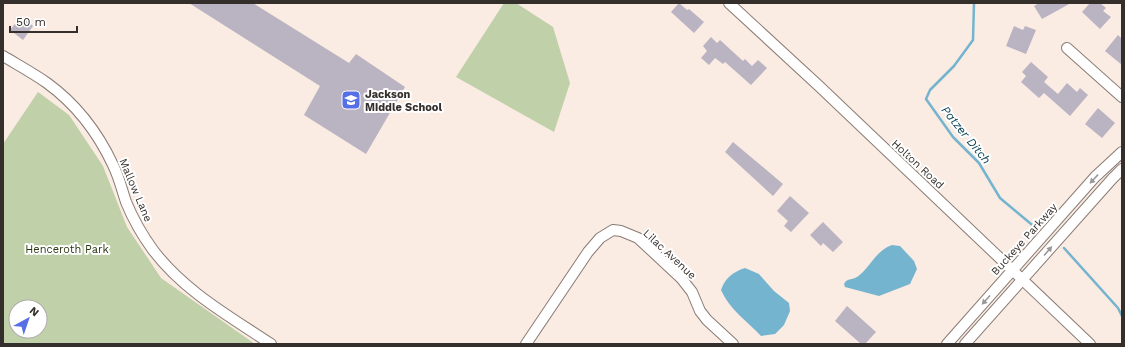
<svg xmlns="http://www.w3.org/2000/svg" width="1125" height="347" font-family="'Work Sans',sans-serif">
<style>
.green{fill:#c0d0a9;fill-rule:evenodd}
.water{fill:#74b4ce}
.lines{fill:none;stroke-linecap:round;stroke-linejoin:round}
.stream{stroke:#74b4ce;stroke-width:2.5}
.building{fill:#bab4c2}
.minor-casing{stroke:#897c74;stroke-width:12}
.minor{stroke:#fff;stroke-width:10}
.oneway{fill:#9a9796}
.labels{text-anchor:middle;stroke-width:4;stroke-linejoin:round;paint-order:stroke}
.poi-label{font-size:11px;font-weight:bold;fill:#352f2c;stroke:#fff;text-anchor:start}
.street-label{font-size:11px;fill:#352f2c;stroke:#fff}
.park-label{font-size:11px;fill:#29360f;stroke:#fff}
.water-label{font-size:12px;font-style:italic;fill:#033f51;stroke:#fff}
</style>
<rect width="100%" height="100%" fill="#faebe3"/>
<g class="green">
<polygon points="504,3 516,3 553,27 570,83 554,132 456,77"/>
<path d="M38,92L69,115L103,166L127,227L161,278L255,344H3V144ZM16,307H40V331H16Z"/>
</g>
<g class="water">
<path d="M892,245L900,246L914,261L917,269L910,284L879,296L845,287L844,284L846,281C849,279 854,279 857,277C871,267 875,251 892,245Z"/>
<path d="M745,268L759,274L774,291L789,303L790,311L784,325L775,334L761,336C748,322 729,309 721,290C725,278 733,272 745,268Z"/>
</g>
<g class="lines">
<g class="stream">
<polyline points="974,3 973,40 954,66 930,90 926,99 953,137 979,163 1000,198 1037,229"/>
<polyline points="1064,248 1118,308 1122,316"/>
</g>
</g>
<g class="building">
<polygon points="189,3 253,3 349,63 356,54 405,87 366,154 304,115 320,86"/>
<polygon points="679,3 687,10 689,9 704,22 694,33 671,12"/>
<polygon points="1039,3 1071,3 1042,19 1034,6"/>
<polygon points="1090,3 1100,3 1106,8 1103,11 1111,17 1100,29 1082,12"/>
<polygon points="21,16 33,26 23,40 10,30"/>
<polygon points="1014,26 1023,30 1025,26 1036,30 1026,54 1006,46"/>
<polygon points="1118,35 1122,39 1122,65 1105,51"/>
<polygon points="711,37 717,43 720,40 743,61 745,59 752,66 758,60 767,68 751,85 725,62 723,64 715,58 709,65 701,58 707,51 703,46"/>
<polygon points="1031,62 1048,77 1044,82 1058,94 1067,83 1077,92 1080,88 1088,95 1070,116 1044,93 1039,98 1021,82 1026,76 1022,72"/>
<polygon points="1098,108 1115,123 1102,138 1085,124"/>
<polygon points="733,142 783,184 773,196 725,152"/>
<polygon points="790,196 809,213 791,232 784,226 788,221 777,211"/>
<polygon points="823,222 843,242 833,252 823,243 821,246 810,235"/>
<polygon points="847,306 876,332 865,344 861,344 835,321"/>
</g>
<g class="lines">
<g class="minor-casing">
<g id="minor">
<polyline points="729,3 820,87 1090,344"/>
<polyline points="1067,48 1122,97"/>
<path d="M3,56C18,65 33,73 47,83C76,104 98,133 113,165C119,177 122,190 126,202C133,219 142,235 153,250C184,291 229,316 271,344"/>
<polyline points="526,344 588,252 600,238 613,230 621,231 638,238 681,278 692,292 700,311 707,320 733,344"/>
<polyline points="947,344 1095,177 1122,152"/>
<polyline points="965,344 1112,179 1122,169"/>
</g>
</g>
<use href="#minor" class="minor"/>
</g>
<defs><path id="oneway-solid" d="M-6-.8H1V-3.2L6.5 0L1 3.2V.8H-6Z"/></defs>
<g class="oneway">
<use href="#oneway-solid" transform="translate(1094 179) rotate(133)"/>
<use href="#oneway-solid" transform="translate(1048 251) rotate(-49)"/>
<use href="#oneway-solid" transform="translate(986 300) rotate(132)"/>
</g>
<defs>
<g id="school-square" transform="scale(1)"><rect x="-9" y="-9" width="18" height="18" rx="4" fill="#576fe5" stroke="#fff"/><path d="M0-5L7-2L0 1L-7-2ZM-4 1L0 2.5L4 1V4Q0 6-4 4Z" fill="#fff"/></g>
</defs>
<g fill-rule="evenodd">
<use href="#school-square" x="351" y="100"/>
</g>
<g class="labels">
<g class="poi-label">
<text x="365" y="98">Jackson<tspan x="365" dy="13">Middle School</tspan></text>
</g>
<g class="street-label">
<text transform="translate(918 164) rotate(43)" y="4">Holton Road</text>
<text transform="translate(136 190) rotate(67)" y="4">Mallow Lane</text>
<text transform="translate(1024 239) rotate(-48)" y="4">Buckeye Parkway</text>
<text transform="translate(670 254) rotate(43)" y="4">Lilac Avenue</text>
</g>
<g class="park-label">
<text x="67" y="253">Henceroth Park</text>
</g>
<g class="water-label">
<text transform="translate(966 135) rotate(51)" y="4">Patzer Ditch</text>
</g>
</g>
<rect width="1125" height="347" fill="none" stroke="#352f2c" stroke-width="8"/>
<g transform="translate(28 319) rotate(40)"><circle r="19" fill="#ffffff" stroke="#aeacab"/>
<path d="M0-3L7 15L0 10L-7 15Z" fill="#576fe5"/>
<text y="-6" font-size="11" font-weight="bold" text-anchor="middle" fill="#352f2c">N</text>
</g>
<path d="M10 26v6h67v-6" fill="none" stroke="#352f2c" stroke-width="2"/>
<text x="16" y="26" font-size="12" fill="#352f2c" stroke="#ffffff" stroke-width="3" paint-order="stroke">50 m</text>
</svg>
